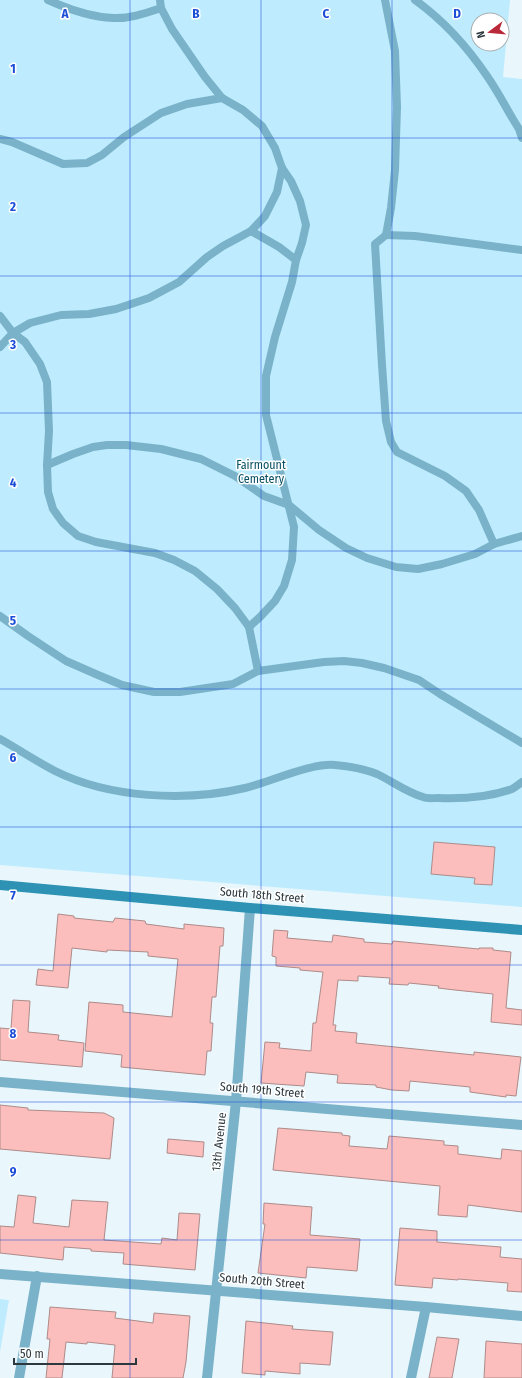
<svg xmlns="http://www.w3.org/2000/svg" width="522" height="1378" font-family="'Fira Sans Condensed',sans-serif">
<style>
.green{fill:#beecfe;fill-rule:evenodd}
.building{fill:#fcbebc;stroke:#ad8b8a}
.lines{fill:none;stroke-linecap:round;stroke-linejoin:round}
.lane{stroke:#7ab3c9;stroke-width:8}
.street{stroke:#7ab3c9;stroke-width:10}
.secondary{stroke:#2d92b3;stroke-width:10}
.grid{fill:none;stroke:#1d4ed8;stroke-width:1;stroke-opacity:0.55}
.labels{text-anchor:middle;stroke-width:3;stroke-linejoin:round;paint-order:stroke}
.park-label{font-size:12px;fill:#095064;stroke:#fff}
.street-label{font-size:12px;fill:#2b383e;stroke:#fff}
.grid-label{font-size:13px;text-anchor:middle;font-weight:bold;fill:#1d4ed8;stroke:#fff;stroke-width:3;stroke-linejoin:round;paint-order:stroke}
</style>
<rect width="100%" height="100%" fill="#e9f7fc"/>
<g class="green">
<path d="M0,0H510L503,77L522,79V907L0,865ZM478,20H502V44H478Z"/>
<polygon points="0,1299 9,1300 0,1352"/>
</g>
<g class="building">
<polygon points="434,842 495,847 492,885 474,884 475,878 431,874"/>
<polygon points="58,914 74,916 74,918 113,922 115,918 145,921 146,924 184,929 184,924 224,928 223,946 220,946 216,997 212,997 210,1023 213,1023 211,1051 207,1051 205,1075 121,1067 122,1055 85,1051 89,1002 123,1005 123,1012 172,1017 178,959 148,956 148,952 107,950 107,952 72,948 68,988 36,985 38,969 53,971"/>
<polygon points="274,930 288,931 287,938 332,942 333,935 364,939 364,942 392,944 393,941 479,949 479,948 493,948 493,950 511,952 506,1008 522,1010 522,1025 491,1022 493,994 455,990 438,988 439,986 409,983 408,985 389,984 390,978 358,976 358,981 338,980 333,1025 336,1025 335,1031 357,1033 356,1043 474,1055 474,1052 521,1057 516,1096 506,1095 506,1097 470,1092 470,1087 410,1081 409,1091 392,1090 376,1087 376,1085 337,1083 338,1075 306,1072 304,1086 261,1083 265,1042 280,1043 279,1048 311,1051 313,1023 316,1023 323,972 300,970 300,968 276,966 276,957 272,956"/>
<polygon points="13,1000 30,1001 28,1032 59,1035 58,1040 84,1043 82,1067 0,1060 0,1028 11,1029"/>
<polygon points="0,1105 28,1108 28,1110 104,1113 114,1118 110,1159 0,1149"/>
<polygon points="278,1128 342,1133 342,1135 350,1136 349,1146 387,1149 389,1136 444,1141 444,1145 458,1146 458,1154 501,1159 502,1149 522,1151 522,1212 468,1205 467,1217 438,1215 440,1186 273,1170"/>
<polygon points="168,1139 204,1142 203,1157 167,1153"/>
<polygon points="18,1195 36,1197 33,1223 69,1227 72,1200 108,1202 104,1240 161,1244 162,1238 177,1240 179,1213 200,1214 195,1270 123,1264 124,1253 91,1251 91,1249 64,1247 63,1260 0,1253 0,1226 14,1227"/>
<polygon points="264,1203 312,1207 310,1235 360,1239 357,1271 307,1267 306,1278 258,1273 265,1224 263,1224"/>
<polygon points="400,1228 437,1231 437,1242 501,1247 500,1257 522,1259 522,1292 507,1291 508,1283 458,1279 458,1280 433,1278 432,1288 395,1285"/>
<polygon points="50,1307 116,1312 115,1318 153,1323 154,1313 190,1316 186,1362 183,1378 112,1378 115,1345 87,1342 87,1344 66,1342 62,1378 46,1378 50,1339 47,1339"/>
<polygon points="246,1321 293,1326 292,1329 333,1332 330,1365 300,1363 300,1374 265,1371 265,1375 242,1373"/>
<polygon points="437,1337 459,1339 452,1378 429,1378"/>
<polygon points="486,1341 522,1344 522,1378 484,1378"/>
</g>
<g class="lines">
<g class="lane">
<path d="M48,0C68,9 90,17 113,18C129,19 146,13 161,8"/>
<polyline points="160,0 161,8 172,29 205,77 222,98 243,110 262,126 275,148 282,168 291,181 300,201 306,225 302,243 296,260 292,282 275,337 266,376 266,415 294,527 292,560 284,586 275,601 260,617 249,627"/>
<polyline points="385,0 395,51 397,107 395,170 391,208 386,235 375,244 382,365 386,421 391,442 397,452 445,476 466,491 479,510 494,544"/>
<path d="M415,0C443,20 468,48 487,76C499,93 508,112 519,129L522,138"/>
<polyline points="0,139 12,142 63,164 87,163 102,155 124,137 161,113 187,104 222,98"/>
<polyline points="282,168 277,192 265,216 251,231 279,247 296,260"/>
<polyline points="386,235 415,236 522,250"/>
<polyline points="0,316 13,333 30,323 61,315 89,314 116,309 149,298 179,282 207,257 223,246 251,231"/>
<polyline points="0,347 13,333 25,342 40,364 47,382 49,431 47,465 48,492 53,509 63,523 78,536 96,542 155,553 174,560 195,571 217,589 235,608 249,627 258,671"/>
<polyline points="47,465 73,454 93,447 107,445 126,445 161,449 201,459 235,476 264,496 289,505 319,530 346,548 367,558 396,567 418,569 442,564 475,554 494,544 522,536"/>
<polyline points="0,616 28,636 66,661 98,675 122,685 154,692 180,692 233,684 258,671 324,662 344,661 362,663 384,668 419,680 440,694 522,743"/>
<path d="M0,739C18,749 36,761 55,771C109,798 186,802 245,788C271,782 309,763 335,765C348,766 364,769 377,774C392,781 406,792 423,797C427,799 433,798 438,798C462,799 489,797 512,789C516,787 519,784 522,782"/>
</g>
<g class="street">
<polyline points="0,1082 522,1125"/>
<polyline points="0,1274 426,1307 522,1316"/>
<polyline points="19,1378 37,1276"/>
<polyline points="207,1378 236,1101 250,908"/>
<polyline points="411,1378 426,1307"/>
</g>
<polyline class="secondary" points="0,885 250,908 522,930"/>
</g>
<path class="grid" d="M130,0V1378M261,0V1378M392,0V1378M0,138H522M0,276H522M0,413H522M0,551H522M0,689H522M0,827H522M0,965H522M0,1102H522M0,1240H522"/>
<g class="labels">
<g class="park-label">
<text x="261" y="469">Fairmount<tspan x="261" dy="14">Cemetery</tspan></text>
</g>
<g class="street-label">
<text transform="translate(262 895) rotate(5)" y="4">South 18th Street</text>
<text transform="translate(262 1090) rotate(5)" y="4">South 19th Street</text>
<text transform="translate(219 1142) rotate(-84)" y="4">13th Avenue</text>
<text transform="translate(262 1281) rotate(5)" y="4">South 20th Street</text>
</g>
</g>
<g class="grid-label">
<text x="65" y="18">A</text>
<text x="196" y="18">B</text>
<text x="326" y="18">C</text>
<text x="457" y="18">D</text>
<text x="13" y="73">1</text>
<text x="13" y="211">2</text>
<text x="13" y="349">3</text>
<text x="13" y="487">4</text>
<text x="13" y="625">5</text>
<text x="13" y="762">6</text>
<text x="13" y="900">7</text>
<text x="13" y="1038">8</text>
<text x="13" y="1176">9</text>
</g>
<g transform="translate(490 32) rotate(254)"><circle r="19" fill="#ffffff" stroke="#aaafb2"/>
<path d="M0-3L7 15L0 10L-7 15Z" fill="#ba2939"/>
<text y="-6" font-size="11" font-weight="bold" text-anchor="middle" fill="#2b383e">N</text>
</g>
<path d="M14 1358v6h122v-6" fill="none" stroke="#2b383e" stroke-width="2"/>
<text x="20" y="1358" font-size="12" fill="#2b383e" stroke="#ffffff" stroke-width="3" paint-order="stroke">50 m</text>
</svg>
